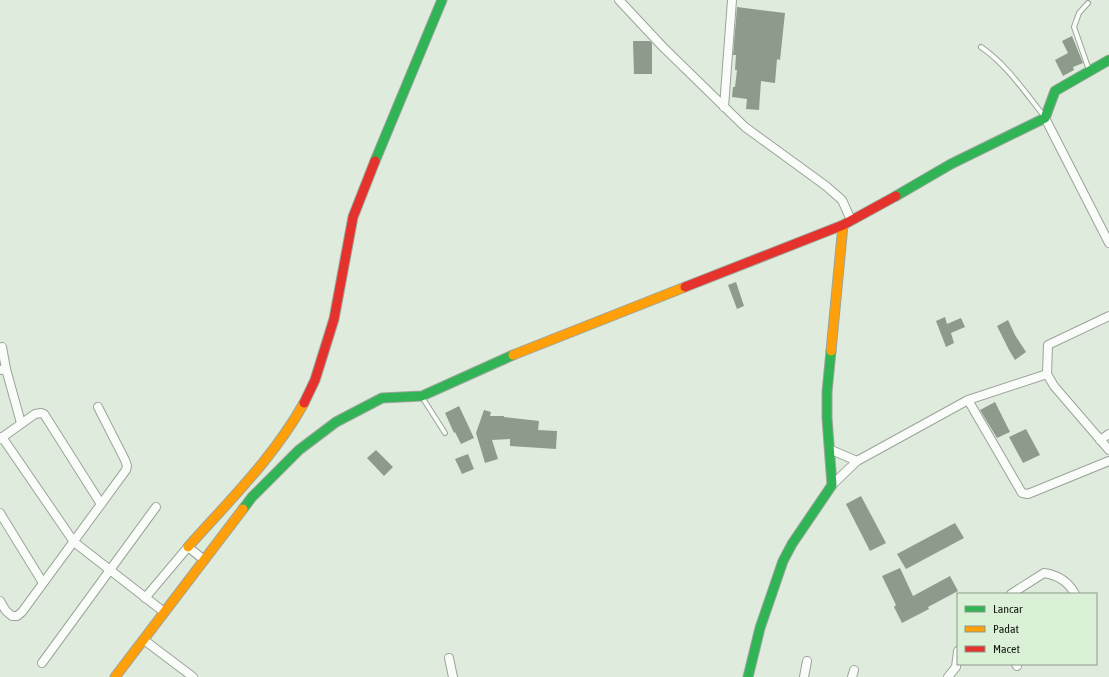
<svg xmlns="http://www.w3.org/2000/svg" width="1109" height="677" font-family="'Asap Condensed',sans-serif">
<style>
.building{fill:#8e9b8c}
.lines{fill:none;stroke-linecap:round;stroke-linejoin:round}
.lane-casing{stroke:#9ba499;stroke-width:6}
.street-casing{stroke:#9ba499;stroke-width:10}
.fast-casing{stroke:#9ba499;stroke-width:11}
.slow-casing{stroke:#9ba499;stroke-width:11}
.jam-casing{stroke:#9ba499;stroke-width:11}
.lane{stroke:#fafcfa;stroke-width:4}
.street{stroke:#fafcfa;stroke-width:8}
.fast{stroke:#30b455;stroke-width:9}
.slow{stroke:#ff9f0a;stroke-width:9}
.jam{stroke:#e5322d;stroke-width:9}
</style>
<rect width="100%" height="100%" fill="#dfebdd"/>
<g class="building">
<polygon points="737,7 785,13 780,60 777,59 775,83 761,81 759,110 746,109 747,99 732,97 733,87 735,87 737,70 735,70 736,55 733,55"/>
<polygon points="1072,36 1083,63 1073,67 1074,70 1063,76 1055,60 1068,53 1062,41"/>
<polygon points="633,41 650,41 652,43 652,74 634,74"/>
<polygon points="736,282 744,306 737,309 728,285"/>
<polygon points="945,317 947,324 961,318 965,327 951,333 954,343 946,347 936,321"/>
<polygon points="1008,320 1015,335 1026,352 1015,360 1009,350 997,326"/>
<polygon points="995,402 1010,432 997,438 980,410"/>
<polygon points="459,406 474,438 461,444 455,432 454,433 445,413"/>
<polygon points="484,410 491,412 490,416 504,416 504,417 539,421 538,430 557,431 556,449 510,446 510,439 492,440 498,459 485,463 476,433"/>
<polygon points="1026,429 1040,455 1023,463 1009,437"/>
<polygon points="376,450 393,467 384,476 367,458"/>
<polygon points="468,454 474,469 462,474 455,459"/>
<polygon points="861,496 886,543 870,551 846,504"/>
<polygon points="955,523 964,538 906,569 897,554"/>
<polygon points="900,568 913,596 950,576 958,591 928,607 929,609 902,623 894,607 896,605 882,576"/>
</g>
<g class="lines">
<g class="lane-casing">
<g id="lane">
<polyline points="1088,3 1079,13 1074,27 1089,70"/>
<path d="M981,47C1007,65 1024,91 1044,116"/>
<polyline points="422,397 445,433"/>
</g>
</g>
<g class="street-casing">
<g id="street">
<polyline points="619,0 663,47 745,127 826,186 842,200 851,220"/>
<polyline points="724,107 732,0"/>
<polyline points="1045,118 1109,243"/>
<polyline points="2,347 6,369"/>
<polyline points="0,370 6,369 21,423"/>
<polyline points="1047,374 1054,386 1109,450"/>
<polyline points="968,400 1022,493 1028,494 1109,461"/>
<polyline points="2,437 74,542 164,612"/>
<polyline points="0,439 35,414 41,413 44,414 101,504"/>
<polyline points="1100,440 1109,434"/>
<polyline points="829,449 857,461"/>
<polyline points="832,485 857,461 968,400 1047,374 1048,345 1109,316"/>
<polyline points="0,513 43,583"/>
<path d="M1011,594L1044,573C1058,575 1068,581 1075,594"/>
<polyline points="145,598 188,547 203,559"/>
<polyline points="0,601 6,611 12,616 17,616 22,612 126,470 127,466 125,460 98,407"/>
<polyline points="144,640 193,677"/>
<polyline points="449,658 453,677"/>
<polyline points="42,663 156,507"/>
<polyline points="1016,664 1017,666"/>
<polyline points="804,677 807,661"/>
<polyline points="852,677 854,670"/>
<polyline points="948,677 956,667 958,651"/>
</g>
</g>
<g class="fast-casing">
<g id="fast">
<polyline points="375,161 442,0"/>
<polyline points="896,196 951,164 1045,118 1055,91 1109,60"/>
<polyline points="243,509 252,497 299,450 336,422 382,398 422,396 513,355"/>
<polyline points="748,677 760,628 783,561 792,544 832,485 827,418 827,392 831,351"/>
</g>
</g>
<g class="slow-casing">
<g id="slow">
<polyline points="831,351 843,225"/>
<polyline points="513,355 685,287"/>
<path d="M188,547C229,501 274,457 304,403"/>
<polyline points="115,677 243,509"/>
</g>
</g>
<g class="jam-casing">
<g id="jam">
<polyline points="685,287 843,225 896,196"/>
<polyline points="304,403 315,380 334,319 353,217 375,161"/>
</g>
</g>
<use href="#lane" class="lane"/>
<use href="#street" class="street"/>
<use href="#fast" class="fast"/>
<use href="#slow" class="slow"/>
<use href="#jam" class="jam"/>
</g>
<rect x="957" y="593" width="140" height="72" fill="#dbf1d7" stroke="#8b9b88"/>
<rect x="965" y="606" width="20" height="6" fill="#30b455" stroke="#8b9b88"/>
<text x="993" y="613" font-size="12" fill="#121a11">Lancar</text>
<rect x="965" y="626" width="20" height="6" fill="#ff9f0a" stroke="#8b9b88"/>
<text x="993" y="633" font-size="12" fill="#121a11">Padat</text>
<rect x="965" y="646" width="20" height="6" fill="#e5322d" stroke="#8b9b88"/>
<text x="993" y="653" font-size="12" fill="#121a11">Macet</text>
</svg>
